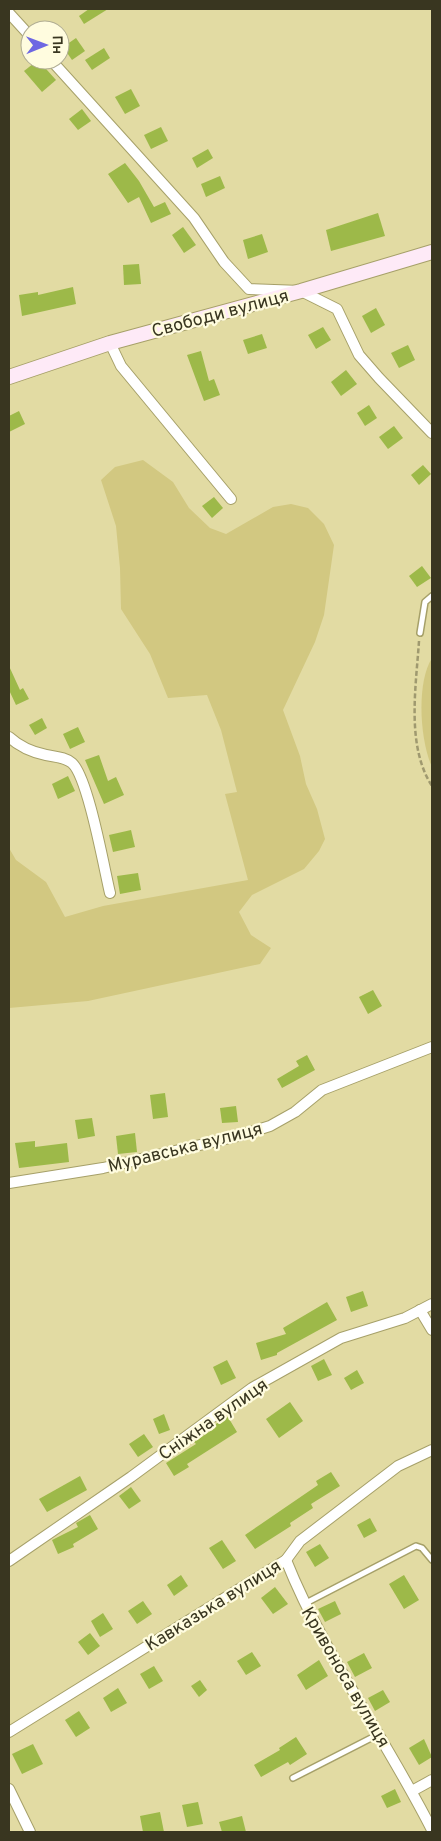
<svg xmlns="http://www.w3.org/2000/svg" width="441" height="1841" font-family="Overpass,sans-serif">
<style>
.green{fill:#d2c881}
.building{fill:#9db949}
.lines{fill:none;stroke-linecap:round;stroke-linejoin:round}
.lane-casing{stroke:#a6a069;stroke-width:8}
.street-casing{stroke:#a6a069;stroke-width:12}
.secondary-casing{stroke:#a6a069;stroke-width:16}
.path{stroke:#9f996f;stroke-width:2.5;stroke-dasharray:5 2.5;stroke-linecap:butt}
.lane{stroke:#fff;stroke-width:5}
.street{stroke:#fff;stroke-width:10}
.secondary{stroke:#feeaf7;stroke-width:14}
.labels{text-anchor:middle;stroke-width:4.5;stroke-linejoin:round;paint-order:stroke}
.street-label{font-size:18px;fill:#393620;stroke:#fffcdf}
</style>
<rect width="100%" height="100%" fill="#e2dba3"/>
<g class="green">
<polygon points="143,460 173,482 189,508 210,528 226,534 273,507 291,504 308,508 324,524 334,545 324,615 315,642 283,710 300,756 306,784 317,809 325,839 319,851 304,869 252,895 239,912 251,935 271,948 260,964 88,1001 9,1008 9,848 16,860 46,882 65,917 103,906 248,880 225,794 237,792 221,730 207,695 168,698 150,654 121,609 120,568 116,526 101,480 115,467"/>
<path d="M432,658V767C420,741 416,683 432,658Z"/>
</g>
<g class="building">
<polygon points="89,9 108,9 84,24 79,16"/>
<polygon points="76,38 85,51 72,60 63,47"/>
<polygon points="104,48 110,58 92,70 85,60"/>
<polygon points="38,60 56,80 42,92 24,71"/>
<polygon points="131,89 140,106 125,114 115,97"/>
<polygon points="82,109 91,121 78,130 69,119"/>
<polygon points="161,127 168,141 151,149 144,135"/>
<polygon points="208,149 213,158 197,168 192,158"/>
<polygon points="125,163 139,181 154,207 165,202 171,214 151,223 139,197 128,203 108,174"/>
<polygon points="220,176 225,188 206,197 201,184"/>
<polygon points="378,213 385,236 331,251 326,230"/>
<polygon points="183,227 196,245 184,253 172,235"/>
<polygon points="262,234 268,252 248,259 243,240"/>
<polygon points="139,264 141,284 124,285 123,265"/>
<polygon points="73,287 76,304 22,316 19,295 38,292 38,295"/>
<polygon points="376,308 385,325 371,333 362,316"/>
<polygon points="323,327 331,340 316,349 308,335"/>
<polygon points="262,334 267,348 248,354 243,340"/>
<polygon points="408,345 415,360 399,368 391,353"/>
<polygon points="201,351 209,381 214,379 220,395 204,401 187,355"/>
<polygon points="346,370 357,384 341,396 331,382"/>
<polygon points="369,405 377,418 365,426 357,413"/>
<polygon points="19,411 25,424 9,432 9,416"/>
<polygon points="394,426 403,438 388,449 379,437"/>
<polygon points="423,465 431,474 419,485 411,475"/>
<polygon points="214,497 223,508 212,518 202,506"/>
<polygon points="422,566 431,578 417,587 409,576"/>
<polygon points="9,666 20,690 23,688 29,699 16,705 9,690"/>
<polygon points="42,718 47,728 35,735 29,725"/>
<polygon points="78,727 85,742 70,749 63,734"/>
<polygon points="99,755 108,781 116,777 124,795 104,804 85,760"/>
<polygon points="68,776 75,791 58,799 52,784"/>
<polygon points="131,830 135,847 113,852 109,835"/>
<polygon points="138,873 141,890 120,894 117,876"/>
<polygon points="373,990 382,1006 368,1014 359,997"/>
<polygon points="307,1055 315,1070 282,1088 277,1079 299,1066 296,1061"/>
<polygon points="165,1093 168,1117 153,1119 150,1095"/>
<polygon points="236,1106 238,1122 222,1123 220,1108"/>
<polygon points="92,1118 95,1136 78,1139 75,1120"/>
<polygon points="135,1133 137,1152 118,1154 116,1136"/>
<polygon points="35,1141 35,1147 67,1143 69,1162 19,1168 15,1143"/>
<polygon points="363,1291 368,1306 351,1312 346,1297"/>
<polygon points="327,1302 337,1320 277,1353 277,1355 261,1360 256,1343 286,1334 283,1328"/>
<polygon points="324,1359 332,1375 318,1381 311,1366"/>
<polygon points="227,1360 236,1378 221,1385 213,1367"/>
<polygon points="357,1370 364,1383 351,1390 344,1378"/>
<polygon points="290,1402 303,1421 279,1438 266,1419"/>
<polygon points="164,1414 170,1430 159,1434 153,1419"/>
<polygon points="228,1417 237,1432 187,1464 189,1467 174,1476 166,1463 196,1444 194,1442 215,1428 214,1425"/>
<polygon points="144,1434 153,1447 138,1457 129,1444"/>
<polygon points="331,1472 340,1486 311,1504 313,1508 290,1523 291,1526 255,1549 245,1535 318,1485 316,1481"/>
<polygon points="80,1476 87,1490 47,1512 39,1499"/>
<polygon points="131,1487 141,1501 129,1509 119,1496"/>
<polygon points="90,1515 98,1529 73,1544 74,1547 58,1554 52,1540 78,1527 76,1523"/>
<polygon points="370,1518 377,1531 364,1538 357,1525"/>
<polygon points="222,1540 236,1561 223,1569 209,1548"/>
<polygon points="320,1544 329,1558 315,1567 306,1552"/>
<polygon points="181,1575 188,1586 174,1596 167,1585"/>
<polygon points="404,1575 419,1600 404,1609 389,1584"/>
<polygon points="275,1587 288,1604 273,1614 261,1598"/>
<polygon points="143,1601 152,1614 137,1624 128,1611"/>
<polygon points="335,1601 341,1614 325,1622 318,1609"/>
<polygon points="103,1613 113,1629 100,1637 91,1621"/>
<polygon points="90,1633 100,1646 88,1655 78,1642"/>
<polygon points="252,1652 261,1666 246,1675 237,1661"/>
<polygon points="364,1653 372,1668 355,1677 347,1662"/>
<polygon points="319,1660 328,1676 306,1690 297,1675"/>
<polygon points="154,1666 163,1681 149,1689 140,1674"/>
<polygon points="200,1680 207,1690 199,1697 191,1686"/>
<polygon points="118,1688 127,1703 111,1712 103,1698"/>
<polygon points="383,1690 390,1702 375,1711 368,1698"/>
<polygon points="79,1711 90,1728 76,1737 65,1720"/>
<polygon points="296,1737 307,1754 290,1765 288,1762 261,1777 254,1765 280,1750 279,1748"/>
<polygon points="424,1739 432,1757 419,1765 409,1748"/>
<polygon points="33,1744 43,1764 22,1774 12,1754"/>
<polygon points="395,1789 401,1802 387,1808 381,1796"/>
<polygon points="198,1802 203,1824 187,1827 182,1805"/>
<polygon points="160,1812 164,1832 143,1832 140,1816"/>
<polygon points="242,1816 246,1832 222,1832 219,1822"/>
</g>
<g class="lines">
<g class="lane-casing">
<g id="lane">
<polyline points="420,633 425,602 432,596"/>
<polyline points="304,1604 416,1546 422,1548 432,1560"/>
<polyline points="293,1778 379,1734"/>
</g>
</g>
<g class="street-casing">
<g id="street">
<polyline points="9,13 30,36"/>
<polyline points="51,60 194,218 224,262 249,289 301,291 337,309 359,355 379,378 432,433"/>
<polyline points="110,343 121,366 231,499"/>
<path d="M9,737C20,747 31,752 46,755C55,757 65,757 72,763C88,777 104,868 110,893"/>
<polyline points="9,1183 103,1168 238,1136 270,1126 295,1112 322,1090 432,1047"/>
<polyline points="420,1310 432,1330"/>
<path d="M286,1560C324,1655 386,1739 432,1830"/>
<polyline points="9,1561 131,1477 252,1388 341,1338 405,1318 432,1304"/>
<polyline points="9,1732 286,1560 300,1541 398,1466 432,1450"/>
<polyline points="9,1789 30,1832"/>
<polyline points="412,1791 432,1780"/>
</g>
</g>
<g class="secondary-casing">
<polyline id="secondary" points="9,377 110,343 301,291 432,252"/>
</g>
<path class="path" d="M419,641C416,687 406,746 432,786"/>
<use href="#lane" class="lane"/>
<use href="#street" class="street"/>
<use href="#secondary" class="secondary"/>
</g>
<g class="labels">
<g class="street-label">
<text transform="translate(220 313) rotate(-15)" y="6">Свободи вулиця</text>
<text transform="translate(185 1147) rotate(-14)" y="6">Муравська вулиця</text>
<text transform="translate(213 1419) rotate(-35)" y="6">Сніжна вулиця</text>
<text transform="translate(213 1605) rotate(-32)" y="6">Кавказька вулиця</text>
<text transform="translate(346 1677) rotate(60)" y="6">Кривоноса вулиця</text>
</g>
</g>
<rect width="441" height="1841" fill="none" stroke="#393620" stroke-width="20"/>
<g transform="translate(45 45) rotate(89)"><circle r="24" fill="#fffcdf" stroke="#b0ad93"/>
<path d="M0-4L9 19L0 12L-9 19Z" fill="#6e67e2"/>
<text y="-8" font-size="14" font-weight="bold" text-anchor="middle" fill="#393620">Пн</text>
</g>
</svg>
